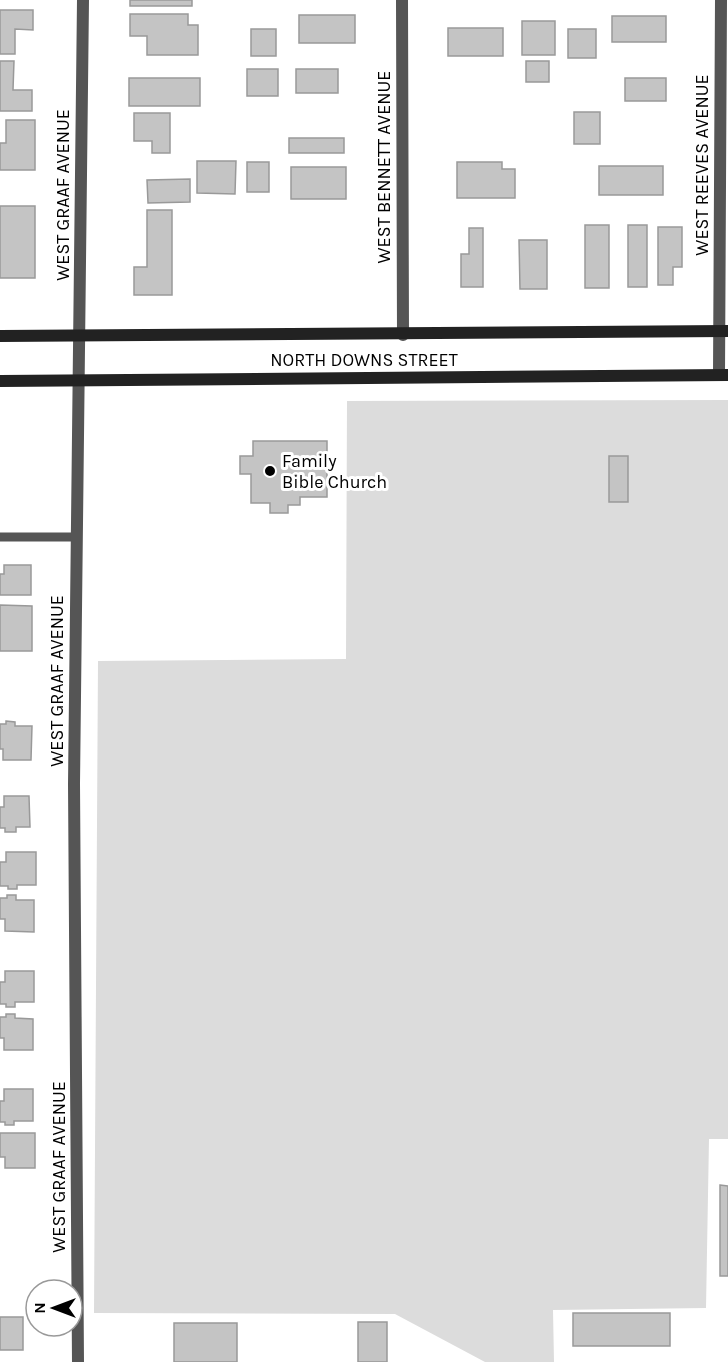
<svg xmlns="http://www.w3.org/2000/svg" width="728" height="1362" font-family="Karla,sans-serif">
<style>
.green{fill:#dcdcdc}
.building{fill:#c4c4c4;stroke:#999;stroke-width:1.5}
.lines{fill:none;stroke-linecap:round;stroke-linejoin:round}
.lane{stroke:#555;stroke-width:9}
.street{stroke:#555;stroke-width:12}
.secondary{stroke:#222;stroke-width:12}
.poi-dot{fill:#000;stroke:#fff;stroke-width:2}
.labels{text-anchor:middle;stroke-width:6;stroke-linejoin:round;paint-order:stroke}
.street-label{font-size:18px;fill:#000;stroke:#fff}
.poi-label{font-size:18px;fill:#000;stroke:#fff;text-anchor:start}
</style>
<rect width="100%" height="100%" fill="#fff"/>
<polygon class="green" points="728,400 728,1139 709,1139 706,1308 553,1310 554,1362 485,1362 395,1314 94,1313 98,661 346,659 347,401"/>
<g class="building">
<rect x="130" y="0" width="62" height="6"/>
<polygon points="0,10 33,10 33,30 15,29 15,54 0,54"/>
<polygon points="130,14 188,14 188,25 198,25 198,55 147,55 147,36 130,36"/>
<rect x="299" y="15" width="56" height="28"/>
<rect x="612" y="16" width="54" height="26"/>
<rect x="522" y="21" width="33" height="34"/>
<rect x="448" y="28" width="55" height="28"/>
<rect x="251" y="29" width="25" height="27"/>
<rect x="568" y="29" width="28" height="29"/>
<polygon points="0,61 14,61 13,90 32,90 32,111 0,111"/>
<rect x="526" y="61" width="23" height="21"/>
<rect x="247" y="69" width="31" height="27"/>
<rect x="296" y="69" width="42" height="24"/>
<rect x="129" y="78" width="71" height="28"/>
<rect x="625" y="78" width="41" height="23"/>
<rect x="574" y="112" width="26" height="32"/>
<polygon points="134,113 170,113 170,153 152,153 152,141 134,141"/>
<polygon points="6,120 35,120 35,170 0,170 0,143 6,143"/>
<rect x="289" y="138" width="55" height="15"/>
<polygon points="197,161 236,161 235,194 197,193"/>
<rect x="247" y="162" width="22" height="30"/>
<polygon points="457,162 502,162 502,169 515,169 515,198 457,198"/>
<rect x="599" y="166" width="64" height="29"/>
<rect x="291" y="167" width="55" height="32"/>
<polygon points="190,179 190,202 148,203 147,180"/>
<rect x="0" y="206" width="35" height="72"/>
<polygon points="147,210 172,210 172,295 134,295 134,267 147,267"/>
<rect x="585" y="225" width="24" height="63"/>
<rect x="628" y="225" width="19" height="62"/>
<polygon points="658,227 682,227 682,267 673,267 673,285 658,285"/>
<polygon points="469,228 483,228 483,287 461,287 461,254 469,254"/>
<polygon points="519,240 547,240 547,289 520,289"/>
<polygon points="253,441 327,441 327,497 300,497 300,505 288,505 288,513 270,513 270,503 251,503 251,474 240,474 240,456 253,456"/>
<rect x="609" y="456" width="19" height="46"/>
<polygon points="4,565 31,565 31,595 0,595 0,574 4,574"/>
<polygon points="0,605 32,606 32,651 0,651"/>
<polygon points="6,721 15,722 15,726 32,726 31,760 3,760 3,749 0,749 0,724 6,724"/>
<polygon points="4,796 29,796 30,827 16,827 16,832 5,832 5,828 0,828 0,807 4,807"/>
<polygon points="6,852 36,852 36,885 17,885 17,889 8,889 8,886 0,886 0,862 6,862"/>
<polygon points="7,895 16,895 16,900 34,900 34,932 5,931 5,919 0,919 0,898 7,898"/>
<polygon points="5,971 34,971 34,1002 15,1002 15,1007 6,1007 6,1004 0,1004 0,982 5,982"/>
<polygon points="6,1014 15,1014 15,1018 33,1019 33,1050 4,1050 4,1038 0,1038 0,1017 6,1017"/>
<polygon points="4,1089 33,1089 33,1121 14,1121 14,1125 5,1125 5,1122 0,1122 0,1101 4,1101"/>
<polygon points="0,1133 35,1133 35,1168 5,1168 5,1157 0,1157"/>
<polygon points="720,1185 728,1186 728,1276 720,1276"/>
<rect x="573" y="1313" width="97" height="33"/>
<rect x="0" y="1317" width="23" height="33"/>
<rect x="358" y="1322" width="29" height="40"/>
<rect x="174" y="1323" width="63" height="39"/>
</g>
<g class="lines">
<polyline class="lane" points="0,537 76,537"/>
<g class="street">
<polyline points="402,0 403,335"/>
<polyline points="719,375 721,0"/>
<polyline points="78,1362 74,784 83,0"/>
</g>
<g class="secondary">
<polyline points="0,336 728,331"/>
<polyline points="0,381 728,375"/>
</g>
</g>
<circle class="poi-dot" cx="270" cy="471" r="6"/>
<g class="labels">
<g class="street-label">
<text transform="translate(702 165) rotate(-90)" y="6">WEST REEVES AVENUE</text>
<text transform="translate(384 167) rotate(-90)" y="6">WEST BENNETT AVENUE</text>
<text transform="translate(63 195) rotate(-90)" y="6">WEST GRAAF AVENUE</text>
<text x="364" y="366">NORTH DOWNS STREET</text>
<text transform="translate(57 681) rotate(-90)" y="6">WEST GRAAF AVENUE</text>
<text transform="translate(59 1167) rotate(-90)" y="6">WEST GRAAF AVENUE</text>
</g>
<g class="poi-label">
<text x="282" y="467">Family<tspan x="282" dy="21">Bible Church</tspan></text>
</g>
</g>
<g transform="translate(54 1308) rotate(270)"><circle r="28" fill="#ffffff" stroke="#999999" stroke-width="1.5"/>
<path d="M0-4.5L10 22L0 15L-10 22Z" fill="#000000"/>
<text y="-9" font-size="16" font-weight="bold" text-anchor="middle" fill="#000000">N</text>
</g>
</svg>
